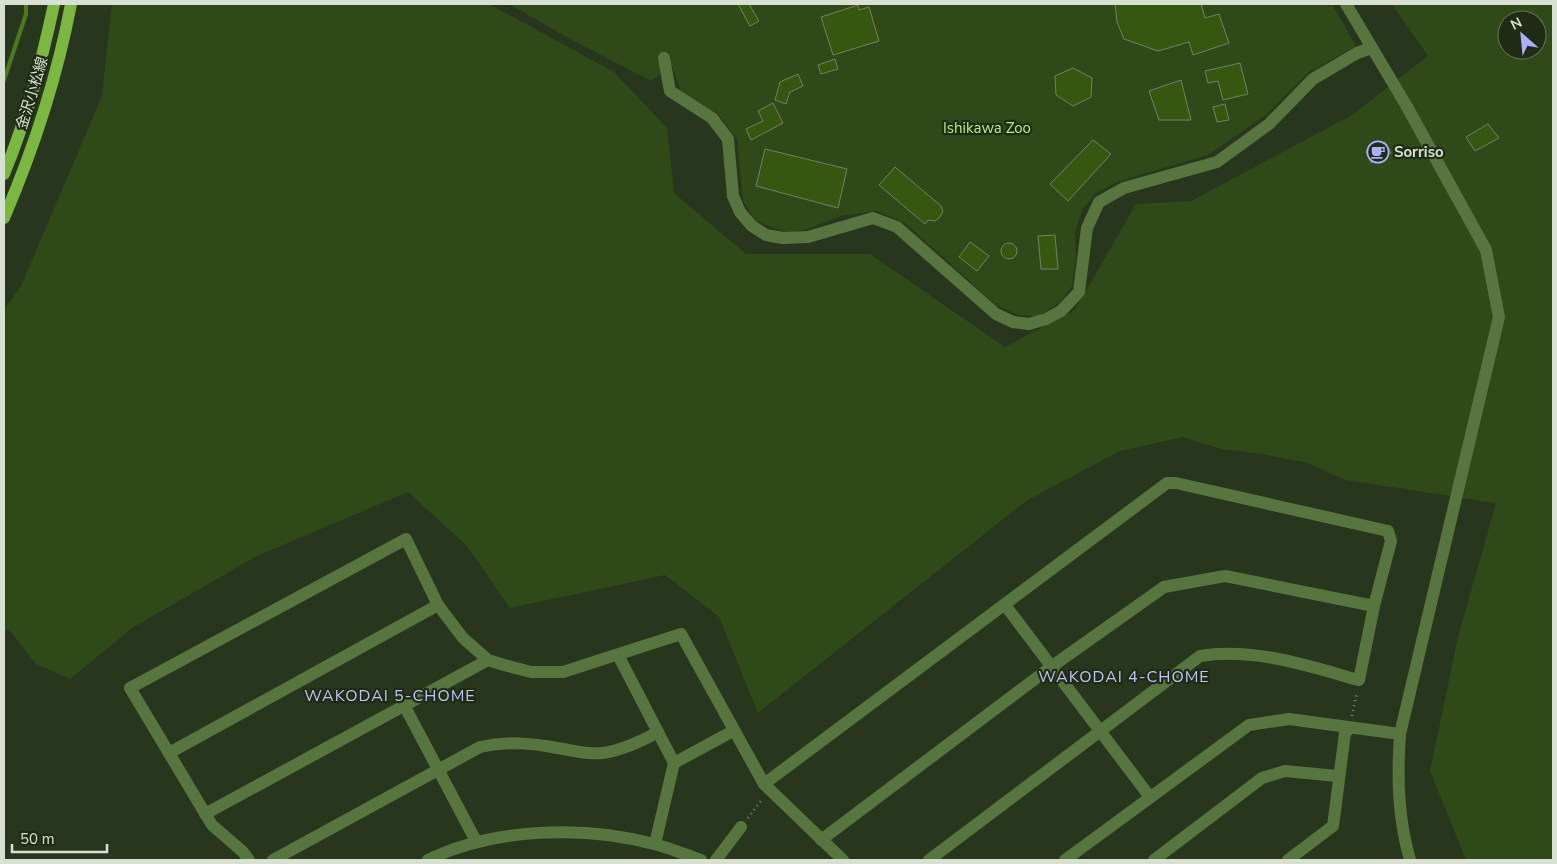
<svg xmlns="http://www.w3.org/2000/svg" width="1557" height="864" font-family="'Nunito Sans','Noto Sans JP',sans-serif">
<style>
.green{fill:#304918;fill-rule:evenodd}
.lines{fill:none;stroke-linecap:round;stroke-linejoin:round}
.stream{stroke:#4d7a1e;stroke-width:4}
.building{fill:#355710;stroke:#728266}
.path{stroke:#818c79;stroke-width:2.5;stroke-dasharray:1 4;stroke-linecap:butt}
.minor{stroke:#58753f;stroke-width:12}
.major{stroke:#7bb741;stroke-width:12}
.labels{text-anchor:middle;stroke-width:4.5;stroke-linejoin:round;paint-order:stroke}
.street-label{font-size:15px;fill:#d7e0d1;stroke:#1f2c13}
.park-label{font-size:15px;fill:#b2f07d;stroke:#1f2c13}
.poi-label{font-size:15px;font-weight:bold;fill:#d7e0d1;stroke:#1f2c13;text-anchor:start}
.neighbourhood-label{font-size:16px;letter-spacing:1px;fill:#c0c3fc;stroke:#1f2c13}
</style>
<rect width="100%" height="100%" fill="#28361d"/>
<g class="green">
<path d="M112,4H489L614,72L667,128L674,193L746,254H870L1005,347L1075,310L1136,204L1191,201L1352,115L1428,56L1392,4H1553V860H1466L1430,771L1458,637L1496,503L1345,480L1308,463L1262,454L1221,449L1183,437L1120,451L1026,501L758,713L719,617L665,575L510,608L467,546L408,492L257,556L132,628L70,679L36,664L11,632L4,628V310L21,286L102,96ZM1507,20H1537V50H1507Z"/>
<polygon points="509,4 1332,4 1356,46 1309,72 1266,115 1208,155 1120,181 1097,192 1082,210 1075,233 1076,258 1072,286 1060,302 1038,316 1018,315 996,305 905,223 877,211 841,216 805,230 787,233 756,221 743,201 737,139 718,114 681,92 672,66 651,81 572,40"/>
</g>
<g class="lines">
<polyline class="stream" points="4,80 26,14 26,4"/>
</g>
<g class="building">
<polygon points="738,4 749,4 759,21 750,26"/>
<polygon points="1115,4 1201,4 1205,18 1219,14 1229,43 1193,55 1189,42 1158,51 1124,39 1117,22"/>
<polygon points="858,5 859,10 869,7 879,41 833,55 821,17"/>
<polygon points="835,59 838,69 821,74 818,65"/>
<polygon points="1240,63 1248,94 1223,100 1218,81 1208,83 1205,71"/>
<polygon points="1073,68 1092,78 1091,97 1073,106 1056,95 1055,76"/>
<polygon points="798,74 803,86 790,92 786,104 775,100 780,82"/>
<polygon points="1181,80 1191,120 1159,120 1149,91"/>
<polygon points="773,103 783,123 751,140 746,129 763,121 758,111"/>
<polygon points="1225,104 1229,120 1217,122 1213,107"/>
<polygon points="1488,124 1499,138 1475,151 1466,137"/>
<polygon points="1093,140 1111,154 1068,201 1050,184"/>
<polygon points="1385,142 1391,153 1371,163 1366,151"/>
<polygon points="765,149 847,169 838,208 756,186"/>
<polygon points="895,167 941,206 943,211 940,217 935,221 928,220 925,224 879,185"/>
<polygon points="1055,235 1058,269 1041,269 1038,236"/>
<polygon points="970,242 989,256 977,271 959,257"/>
<circle cx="1009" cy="251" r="8"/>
</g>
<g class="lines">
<g class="path">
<polyline points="1352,716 1357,692"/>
<polyline points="748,818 763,798"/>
</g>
<g class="minor">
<path d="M1346,4L1406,105L1486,250L1499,317L1400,734C1397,778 1398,818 1410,860"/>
<polyline points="664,58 670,91 712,118 728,139 733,196 740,212 752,226 766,235 783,238 808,237 873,218 897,227 996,314 1013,322 1029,324 1046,319 1061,311 1079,292 1087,228 1099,202 1124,188 1217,162 1269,124 1313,79 1357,53 1371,48"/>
<polyline points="1005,605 1150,797"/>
<polyline points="618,655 674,763 655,844"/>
<polyline points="404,705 476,841"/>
<polyline points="169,753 438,605"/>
<polyline points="674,763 733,731"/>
<path d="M764,784L1167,483H1176L1388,531L1391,541L1374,606L1359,680C1308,666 1253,647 1200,656L929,860"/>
<polyline points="205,814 488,660"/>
<polyline points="821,840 1051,667 1164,587 1225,576 1374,606"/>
<polyline points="249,860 243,852 212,825 130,688 406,539 438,605 463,638 488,660 504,665 531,672 563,672 681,634 764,784 843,860"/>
<path d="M273,860L480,747C507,741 531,743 557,748C572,750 588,755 603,753C622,750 642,741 658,732"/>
<path d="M428,860C493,828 584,825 654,844C670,848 686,855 701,860"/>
<polyline points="716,860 741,827"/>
<polyline points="1065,860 1249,725 1289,719 1400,734"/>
<polyline points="1154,860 1262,778 1285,771 1337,776"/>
<polyline points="1288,860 1333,826 1345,733 1350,728"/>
</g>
<g class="major">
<path d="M4,174C27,118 41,64 54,4"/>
<path d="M4,218C34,148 57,78 71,4"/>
</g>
</g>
<defs>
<g id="cafe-ring" transform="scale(1.125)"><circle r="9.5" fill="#1f2c13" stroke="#acaffb" stroke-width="1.5"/><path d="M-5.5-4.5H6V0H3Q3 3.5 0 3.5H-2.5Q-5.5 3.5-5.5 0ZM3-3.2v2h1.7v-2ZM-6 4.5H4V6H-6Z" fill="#acaffb"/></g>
</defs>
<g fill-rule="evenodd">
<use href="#cafe-ring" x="1378" y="152"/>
</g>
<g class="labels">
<g class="street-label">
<text transform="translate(32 93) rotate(-73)" y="5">金沢小松線</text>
</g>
<g class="park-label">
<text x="987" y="133">Ishikawa Zoo</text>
</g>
<g class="poi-label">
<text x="1394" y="157">Sorriso</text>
</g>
<g class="neighbourhood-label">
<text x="1124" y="682">WAKODAI 4-CHOME</text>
<text x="390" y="701">WAKODAI 5-CHOME</text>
</g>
</g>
<rect width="1557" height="864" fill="none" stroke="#d7e0d1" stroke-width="10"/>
<g transform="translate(1522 35) rotate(333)"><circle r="24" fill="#1f2c13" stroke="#69745f"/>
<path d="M0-4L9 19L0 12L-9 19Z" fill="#acaffb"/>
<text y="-8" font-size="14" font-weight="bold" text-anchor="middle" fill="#d7e0d1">N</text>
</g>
<path d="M12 844v8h95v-8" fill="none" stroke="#d7e0d1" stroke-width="2.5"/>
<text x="20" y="844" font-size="15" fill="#d7e0d1" stroke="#1f2c13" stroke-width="4" paint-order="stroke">50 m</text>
</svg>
